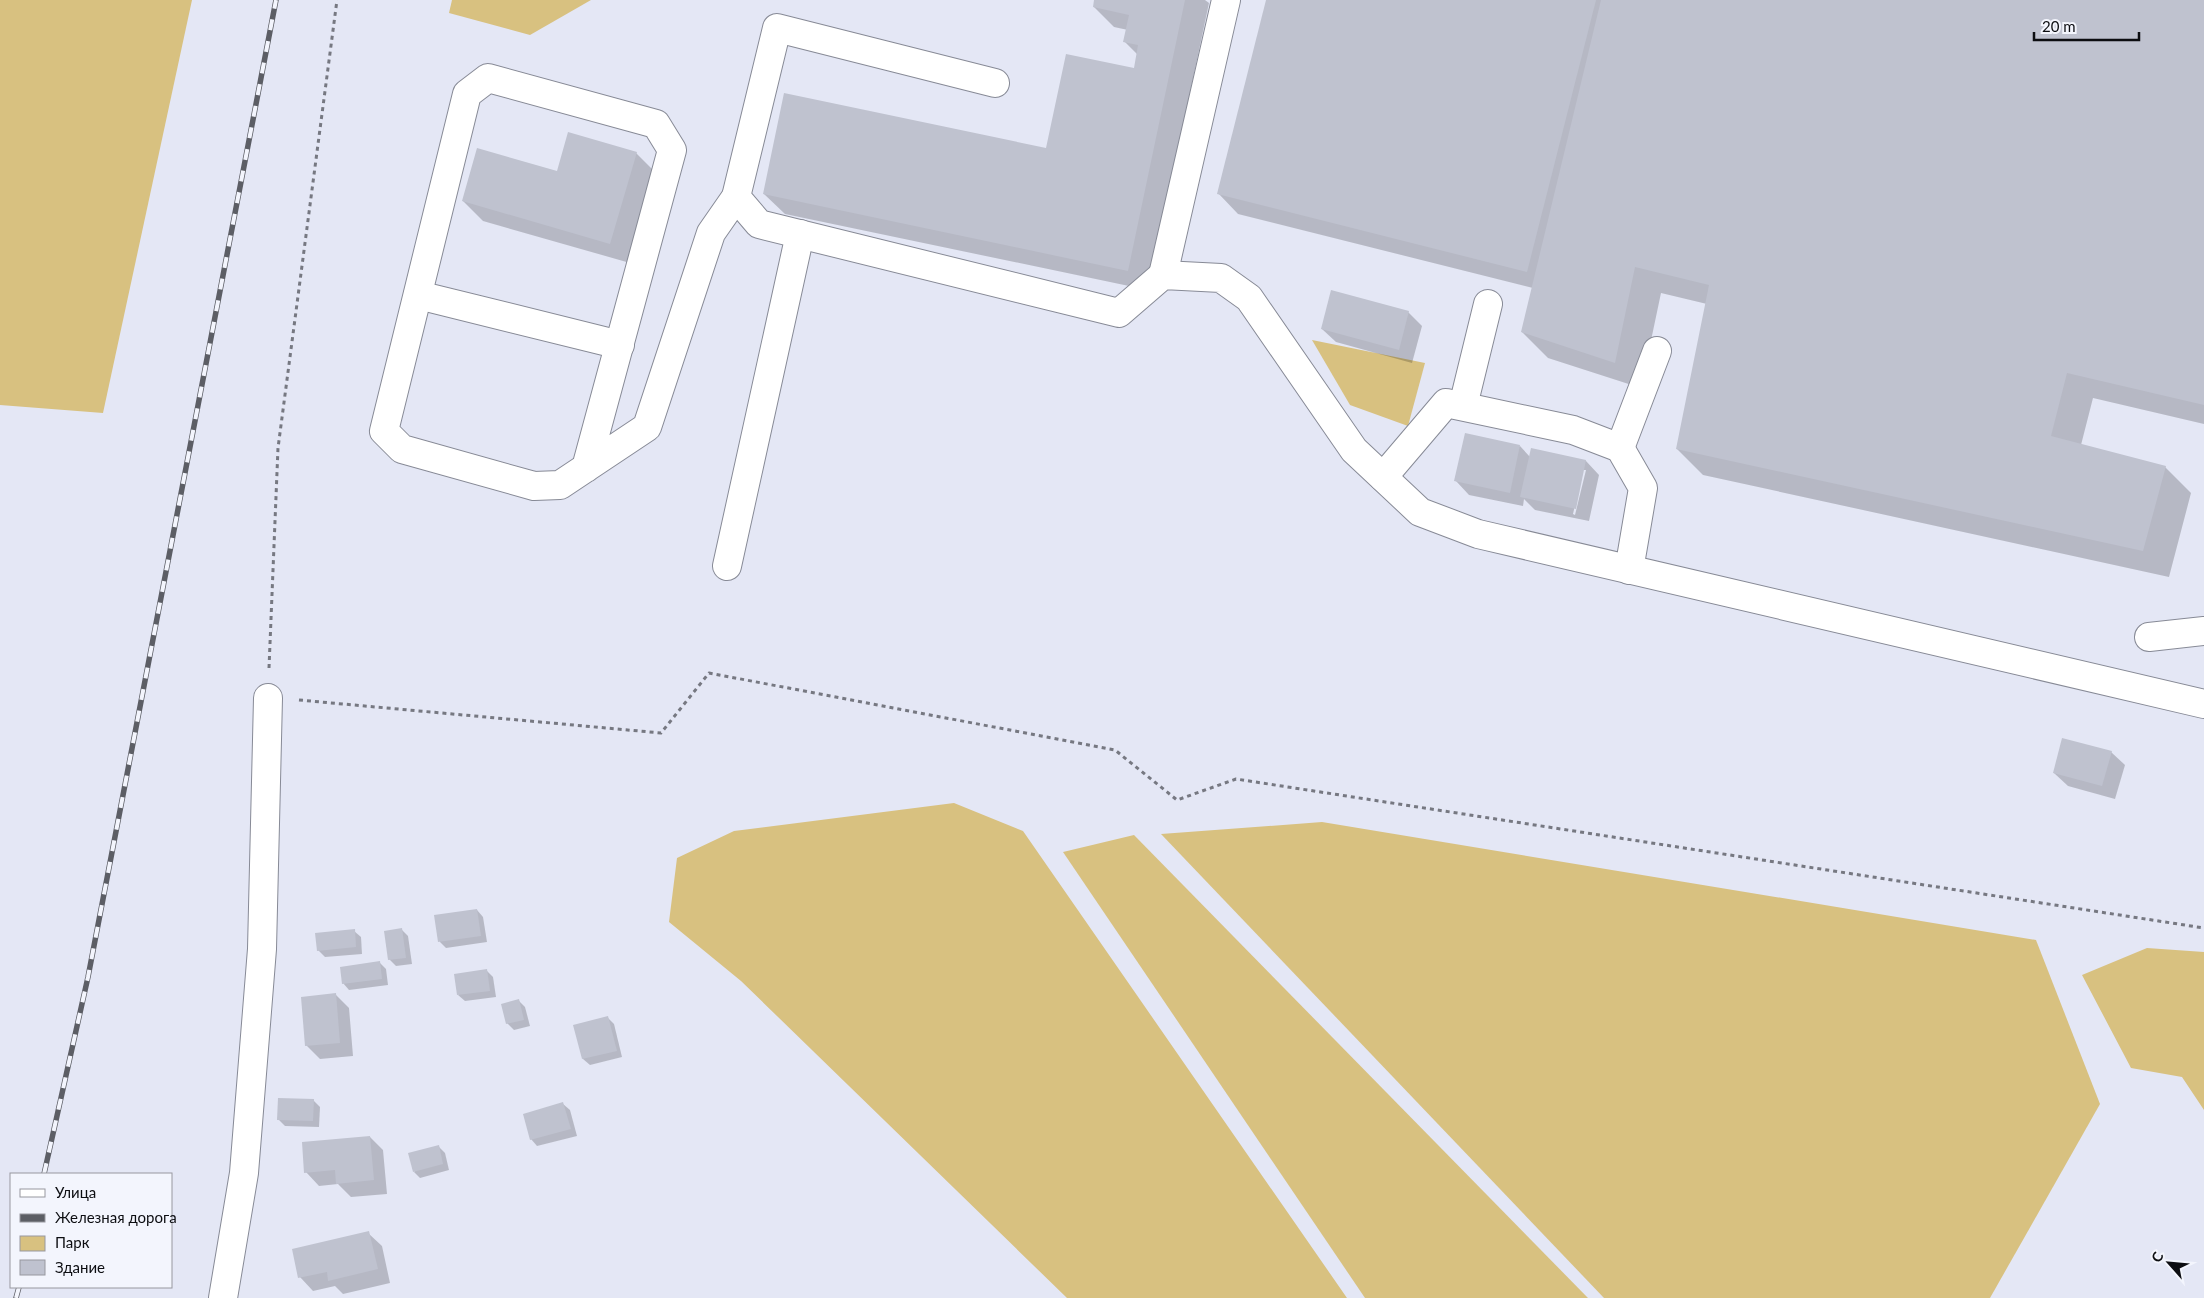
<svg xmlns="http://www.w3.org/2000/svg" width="2204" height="1298" font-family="Lato,sans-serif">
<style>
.green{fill:#d8c180}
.shadow{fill:#0003;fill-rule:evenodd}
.building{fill:#bfc2cf}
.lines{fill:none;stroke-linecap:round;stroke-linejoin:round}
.minor-casing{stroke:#878a96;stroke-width:30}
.path{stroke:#767881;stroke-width:3;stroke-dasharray:4 4;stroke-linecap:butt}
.minor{stroke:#fff;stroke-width:28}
.rail-casing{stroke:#5c5e65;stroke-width:5.5}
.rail{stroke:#f3f5fd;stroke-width:4;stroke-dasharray:11;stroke-linecap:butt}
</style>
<rect width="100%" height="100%" fill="#e4e7f5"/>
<g class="green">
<polygon points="0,0 192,0 103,413 0,405"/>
<polygon points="452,0 591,0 530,35 449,13"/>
<polygon points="1312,340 1425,363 1408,426 1350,405"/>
<polygon points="954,803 1023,831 1347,1298 1067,1298 741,981 669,922 677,858 734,831"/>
<polygon points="1322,822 2036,940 2100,1104 1990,1298 1604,1298 1161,834"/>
<polygon points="1134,835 1588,1298 1365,1298 1063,852"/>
<polygon points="2147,948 2204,952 2204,1110 2182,1077 2131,1068 2082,975"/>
</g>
<g class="shadow">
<polygon points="1095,0 1205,0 1209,3 1148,290 785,214 764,194 1047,150 1135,70 1138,55 1125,42 1128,30 1114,27 1094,7"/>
<polygon points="1267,0 2204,0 2204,424 2093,398 2081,445 2165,467 2191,493 2169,577 1703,475 1677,449 1707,304 1661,293 1641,388 1548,358 1522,332 1533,288 1238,214 1218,193"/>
<polygon points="636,153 656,173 630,263 483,221 463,201"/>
<polygon points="1408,312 1422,326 1412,363 1336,342 1322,329"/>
<path d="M1520,446L1530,457L1532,449L1586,461L1599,475L1589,521L1535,510L1524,499L1523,506L1469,495L1456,481ZM1583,470H1586L1575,515L1573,514Z"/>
<polygon points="2111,752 2125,765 2115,799 2068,786 2054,773"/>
<polygon points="477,910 483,917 487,942 446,948 440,942 436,916"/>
<polygon points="402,930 408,936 412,964 396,966 389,959"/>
<polygon points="354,931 361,937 362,954 325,957 318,950"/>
<polygon points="380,963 386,969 388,985 349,990 343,983"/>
<polygon points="487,971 493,977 496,997 465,1001 458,995"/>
<polygon points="336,995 349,1008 353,1056 320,1059 306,1045"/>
<polygon points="519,1001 525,1007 530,1026 514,1030 507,1023"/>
<polygon points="608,1018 614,1024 622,1057 590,1065 583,1059 575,1026"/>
<polygon points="313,1100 320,1107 319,1127 285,1126 278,1119"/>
<polygon points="563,1104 570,1110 577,1136 537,1146 531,1139"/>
<polygon points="370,1137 383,1150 387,1194 351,1197 338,1184 319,1186 306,1172"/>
<polygon points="439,1147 445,1153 449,1170 420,1178 414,1172"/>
<polygon points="368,1233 382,1246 390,1283 343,1294 335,1286 313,1291 300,1277"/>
</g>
<g class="building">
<polygon points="1094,0 1185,0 1128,271 763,194 784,93 1046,148 1066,54 1134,68 1138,45 1123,42 1129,15 1093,7"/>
<polygon points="1266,0 1596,0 1527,272 1217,194"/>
<polygon points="1601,0 2204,0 2204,405 2067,373 2051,436 2166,466 2143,551 1676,449 1709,285 1635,267 1615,363 1521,332"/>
<polygon points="568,132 637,152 610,244 462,201 477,148 557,171"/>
<polygon points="1331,290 1409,311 1399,350 1321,329"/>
<polygon points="1465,433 1520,445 1510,493 1454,481"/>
<polygon points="1531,448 1586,460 1576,509 1520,497"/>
<polygon points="2062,738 2112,751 2102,786 2053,773"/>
<polygon points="477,909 481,936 438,942 434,915"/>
<polygon points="402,928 406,958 388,960 384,931"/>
<polygon points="355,929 356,947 317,951 315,933"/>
<polygon points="380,961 382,979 342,984 340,967"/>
<polygon points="487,969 490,991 457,995 454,974"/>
<polygon points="336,993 340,1043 305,1046 301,997"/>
<polygon points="519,999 524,1020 506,1024 501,1004"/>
<polygon points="608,1016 617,1051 582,1059 573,1025"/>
<polygon points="278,1098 314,1099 313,1121 277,1120"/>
<polygon points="563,1102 571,1129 530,1140 523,1114"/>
<polygon points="370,1136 374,1180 336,1184 335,1170 304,1173 302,1142"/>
<polygon points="439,1145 443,1164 413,1172 408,1153"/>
<polygon points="369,1231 378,1269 328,1281 327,1272 298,1278 292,1249"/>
</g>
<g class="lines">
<g class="minor-casing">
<g id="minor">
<polyline points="995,83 777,28 736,197 759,224 1119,313 1163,275 1221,278 1249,298 1354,450 1420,512 1478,534 2204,704"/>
<polyline points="1163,275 1226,0"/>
<polyline points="418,295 620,345"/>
<polyline points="1463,406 1488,304"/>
<polyline points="1620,448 1657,351"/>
<polyline points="586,468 672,150 656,124 488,78 467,94 384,431 402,449 534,486 560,485 647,427 711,233 736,197"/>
<polyline points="1383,477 1446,403 1573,430 1620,448 1643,488 1629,570"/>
<polyline points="727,566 800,234"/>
<polyline points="2149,637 2204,631"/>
<polyline points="223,1298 244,1173 262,949 268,698"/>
</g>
</g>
<g class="path">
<polyline points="269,668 278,448 337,0"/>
<polyline points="299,700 661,733 709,673 1115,750 1177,800 1236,779 2204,928"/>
</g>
<use href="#minor" class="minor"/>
<g class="rail-casing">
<g id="rail">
<polyline points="44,1174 88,977 276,0"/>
<polyline points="16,1298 19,1287"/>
</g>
</g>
<use href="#rail" class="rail"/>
</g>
<rect x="10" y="1173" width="162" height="115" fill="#f3f5fd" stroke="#97989f"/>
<rect x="20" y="1189" width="25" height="8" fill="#ffffff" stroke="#97989f"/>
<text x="55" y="1198" font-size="15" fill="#0c0d11">Улица</text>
<rect x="20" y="1214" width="25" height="8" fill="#5c5e65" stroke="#97989f"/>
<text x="55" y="1223" font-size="15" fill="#0c0d11">Железная дорога</text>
<rect x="20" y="1236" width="25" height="15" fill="#d8c180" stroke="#97989f"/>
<text x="55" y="1248" font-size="15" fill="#0c0d11">Парк</text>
<rect x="20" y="1260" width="25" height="15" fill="#bfc2cf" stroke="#97989f"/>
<text x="55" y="1273" font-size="15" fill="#0c0d11">Здание</text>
<g transform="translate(2169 1263) rotate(297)" stroke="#f3f5fd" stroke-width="4" paint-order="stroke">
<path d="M0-4L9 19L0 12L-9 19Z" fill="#0c0d11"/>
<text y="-8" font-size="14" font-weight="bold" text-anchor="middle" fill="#0c0d11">С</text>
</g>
<path d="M2034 32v8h105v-8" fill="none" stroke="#0c0d11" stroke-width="2.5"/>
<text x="2042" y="32" font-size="15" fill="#0c0d11" stroke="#f3f5fd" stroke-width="4" paint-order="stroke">20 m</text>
</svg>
